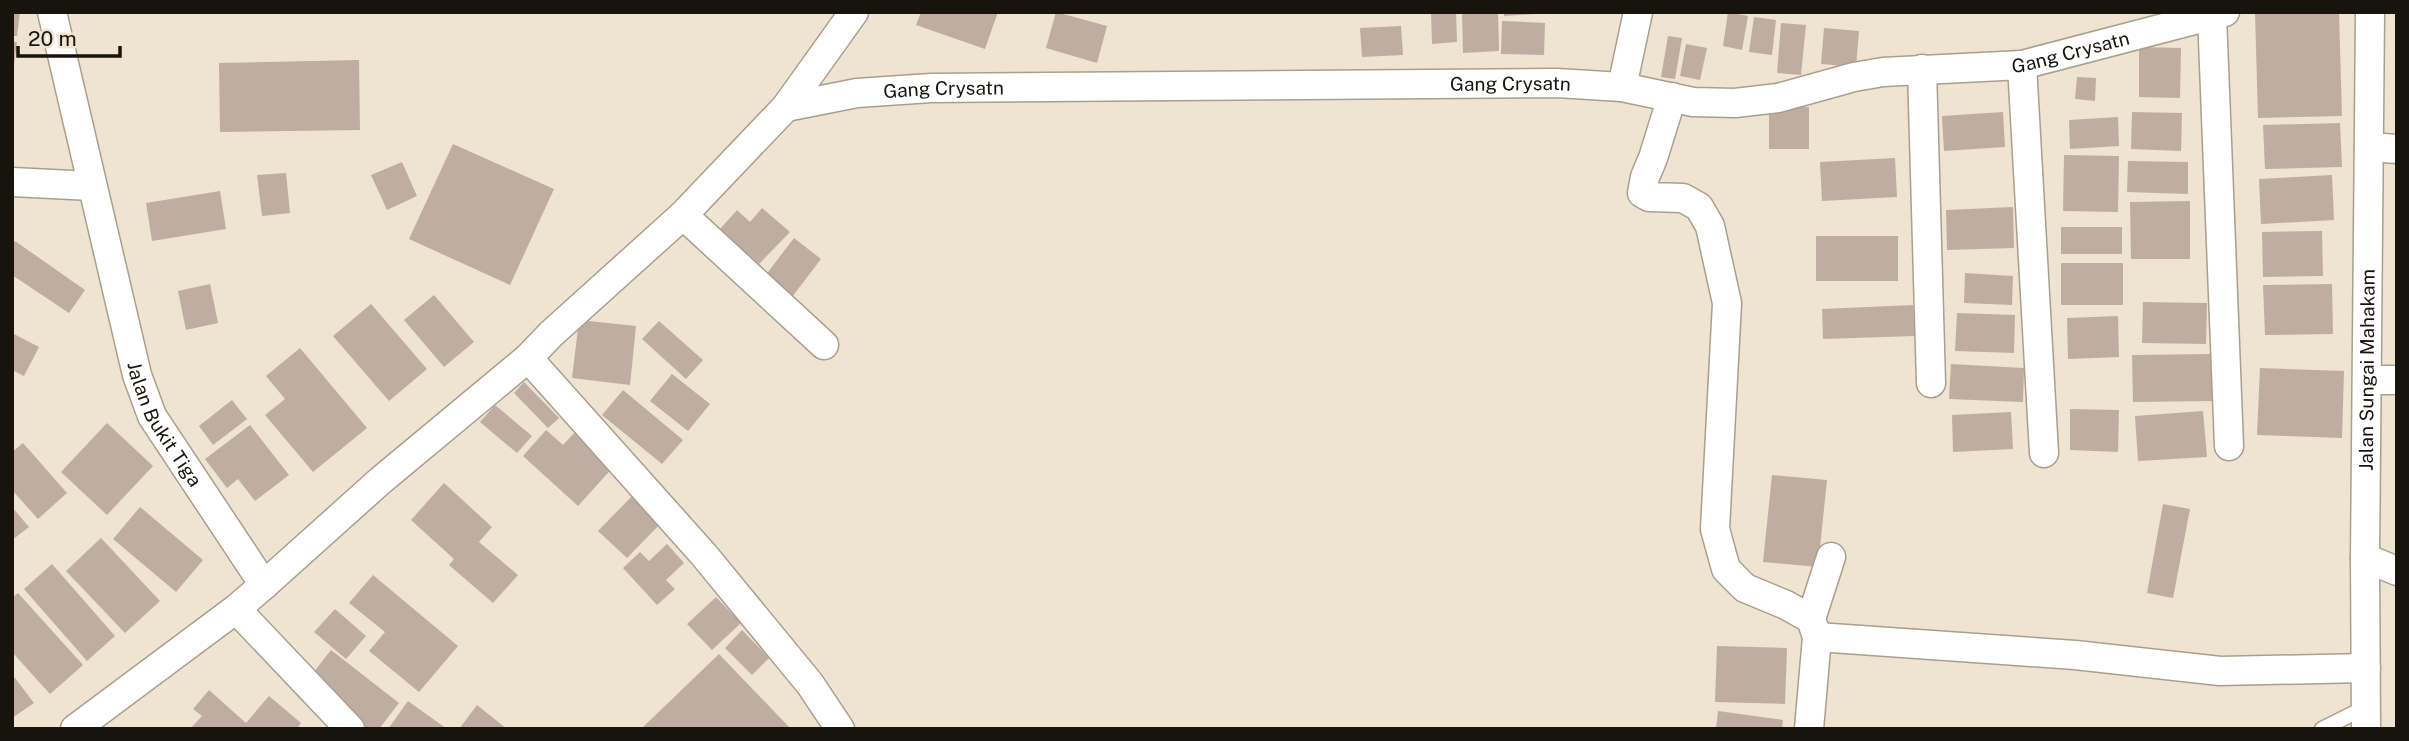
<svg xmlns="http://www.w3.org/2000/svg" width="2409" height="741" font-family="'Public Sans',sans-serif">
<style>
.building{fill:#c0ada1}
.lines{fill:none;stroke-linecap:round;stroke-linejoin:round}
.service-casing{stroke:#a89f8d;stroke-width:17}
.minor-casing{stroke:#a89f8d;stroke-width:31}
.service{stroke:#fff;stroke-width:14}
.minor{stroke:#fff;stroke-width:28}
.labels{text-anchor:middle;stroke-width:5;stroke-linejoin:round;paint-order:stroke}
.street-label{font-size:19px;fill:#17130d;stroke:#eee4d1}
</style>
<rect width="100%" height="100%" fill="#eee4d1"/>
<g class="building">
<polygon points="12,12 20,12 17,36 12,36"/>
<polygon points="921,12 998,12 985,49 916,25"/>
<polygon points="1056,12 1107,26 1097,63 1046,48"/>
<polygon points="1431,12 1456,12 1457,42 1432,44"/>
<polygon points="1462,12 1498,12 1499,51 1463,53"/>
<polygon points="1504,12 1534,12 1534,14 1504,16"/>
<polygon points="1728,12 1748,16 1742,50 1723,46"/>
<polygon points="2255,12 2339,12 2342,116 2258,118"/>
<polygon points="1754,17 1776,20 1772,55 1749,52"/>
<polygon points="1502,21 1545,23 1544,55 1501,54"/>
<polygon points="1781,23 1806,25 1801,75 1777,73"/>
<polygon points="1401,26 1403,55 1362,57 1360,28"/>
<polygon points="1824,28 1859,31 1856,67 1821,64"/>
<polygon points="1668,36 1682,38 1675,79 1661,77"/>
<polygon points="12,42 17,42 14,65 12,65"/>
<polygon points="1686,44 1707,48 1700,80 1680,76"/>
<polygon points="2139,47 2181,48 2180,98 2139,97"/>
<polygon points="359,60 360,130 220,132 219,63"/>
<polygon points="2077,77 2096,78 2095,101 2075,99"/>
<rect x="1769" y="107" width="40" height="42"/>
<polygon points="2003,112 2005,147 1944,151 1942,116"/>
<polygon points="2132,112 2182,113 2181,151 2131,149"/>
<polygon points="2118,117 2119,146 2070,149 2069,120"/>
<polygon points="2340,123 2342,167 2265,169 2263,125"/>
<polygon points="453,144 554,189 510,285 409,239"/>
<polygon points="2064,155 2119,156 2118,212 2063,211"/>
<polygon points="1895,158 1897,197 1822,201 1820,162"/>
<polygon points="2128,161 2188,162 2188,194 2127,192"/>
<polygon points="402,162 417,196 387,210 371,175"/>
<polygon points="286,173 290,213 262,216 257,175"/>
<polygon points="2332,175 2334,220 2261,224 2259,179"/>
<polygon points="220,191 226,229 152,241 146,203"/>
<polygon points="2190,201 2190,259 2131,259 2130,202"/>
<polygon points="2013,207 2014,248 1947,250 1946,210"/>
<polygon points="762,208 790,232 759,264 720,229 737,210 750,222"/>
<rect x="2061" y="227" width="61" height="27"/>
<polygon points="2322,231 2323,276 2263,277 2262,232"/>
<rect x="1816" y="236" width="82" height="45"/>
<polygon points="794,238 821,259 792,297 765,276"/>
<polygon points="15,241 85,290 69,313 12,275 12,245"/>
<rect x="2061" y="263" width="62" height="42"/>
<polygon points="1965,273 2013,276 2012,305 1964,303"/>
<polygon points="210,284 218,323 186,330 178,291"/>
<polygon points="2332,284 2333,334 2265,335 2263,285"/>
<polygon points="434,295 474,342 444,367 404,320"/>
<polygon points="2143,302 2207,303 2206,344 2142,343"/>
<polygon points="371,304 427,369 389,401 333,336"/>
<polygon points="1913,305 1915,336 1823,339 1822,309"/>
<polygon points="1957,313 2015,315 2014,353 1955,351"/>
<polygon points="2118,316 2119,357 2068,359 2067,318"/>
<polygon points="579,320 636,326 630,385 572,378"/>
<polygon points="659,321 703,360 686,379 642,339"/>
<polygon points="12,333 39,347 24,376 12,370"/>
<polygon points="300,348 367,428 313,472 265,415 285,399 266,376"/>
<polygon points="2212,354 2212,401 2133,402 2132,355"/>
<polygon points="1951,364 2024,368 2023,402 1949,399"/>
<polygon points="2260,368 2344,371 2342,438 2257,435"/>
<polygon points="672,374 710,404 688,431 650,401"/>
<polygon points="524,382 559,418 548,428 514,393"/>
<polygon points="623,390 683,440 662,464 602,415"/>
<polygon points="232,400 247,419 213,445 199,426"/>
<polygon points="495,405 532,436 517,453 480,422"/>
<polygon points="2070,409 2119,410 2118,452 2070,450"/>
<polygon points="2203,411 2207,457 2138,461 2135,416"/>
<polygon points="2011,412 2013,449 1953,452 1952,415"/>
<polygon points="107,423 153,466 107,515 61,472"/>
<polygon points="250,425 289,475 255,501 238,479 227,488 205,459"/>
<polygon points="578,429 616,464 578,506 523,456 546,430 563,445"/>
<polygon points="23,443 67,493 38,519 12,490 12,452"/>
<polygon points="1772,475 1827,480 1818,567 1763,562"/>
<polygon points="444,483 492,527 479,542 518,575 493,603 449,565 454,559 411,520"/>
<polygon points="635,493 664,520 627,558 598,531"/>
<polygon points="2163,504 2190,509 2173,598 2147,593"/>
<polygon points="12,507 29,527 12,540"/>
<polygon points="140,507 203,560 176,592 113,539"/>
<polygon points="101,538 160,601 125,633 66,571"/>
<polygon points="667,544 684,563 666,580 675,589 657,605 623,568 640,552 649,561"/>
<polygon points="52,564 115,636 87,661 24,589"/>
<polygon points="373,575 458,646 419,692 369,651 385,632 349,603"/>
<polygon points="18,593 83,665 50,694 12,652 12,598"/>
<polygon points="716,597 741,623 712,650 687,624"/>
<polygon points="335,609 366,636 346,659 314,632"/>
<polygon points="742,630 769,658 752,675 725,648"/>
<polygon points="1717,646 1787,648 1785,704 1715,702"/>
<polygon points="331,650 399,703 379,729 366,729 306,682"/>
<polygon points="719,654 791,729 641,729"/>
<polygon points="12,674 34,703 12,718"/>
<polygon points="209,690 246,723 269,696 301,723 297,729 190,729 202,716 193,709"/>
<polygon points="408,701 447,729 388,729"/>
<polygon points="477,705 507,729 459,729"/>
<polygon points="1718,711 1783,720 1782,729 1716,729"/>
</g>
<g class="lines">
<g class="service-casing">
<polyline id="service" points="2322,729 2366,707"/>
</g>
<g class="minor-casing">
<g id="minor">
<path id="s1" d="M52,12L137,375L152,416L264,585L236,609L75,729"/>
<polyline points="2212,15 2229,446"/>
<polyline points="2022,65 2044,453"/>
<polyline points="1922,69 1931,383"/>
<polyline points="1622,87 1638,12"/>
<polyline points="1672,97 1653,158 1645,177 1642,193 1649,197 1683,198 1699,207 1710,226 1727,303 1715,529 1726,569 1745,588 1786,605 1811,619 1817,637 1809,729"/>
<path id="s2" d="M786,107L857,93L931,88L1557,83L1622,87L1693,102L1735,103L1778,98L1854,77L1883,72L2022,65L2225,12"/>
<polyline points="2369,147 2397,149"/>
<polyline points="12,182 92,186"/>
<polyline points="683,215 824,345"/>
<polyline points="528,358 704,555 810,684 840,729"/>
<polyline points="2368,380 2397,380"/>
<polyline points="2365,558 2397,571"/>
<polyline points="264,585 380,481 528,358 551,334 683,215 786,107 854,12"/>
<polyline points="236,609 350,729"/>
<polyline points="1811,619 1831,557"/>
<polyline points="1817,637 2075,655 2220,671 2366,668"/>
<path id="s3" d="M2366,729L2365,558L2370,12"/>
</g>
</g>
<use href="#service" class="service"/>
<use href="#minor" class="minor"/>
</g>
<g class="labels">
<g class="street-label">
<text dy="7" stroke="none"><textPath href="#s2" startOffset="1293">Gang Crysatn</textPath></text>
<text dy="7" stroke="none"><textPath href="#s2" startOffset="726">Gang Crysatn</textPath></text>
<text dy="7" stroke="none"><textPath href="#s2" startOffset="159">Gang Crysatn</textPath></text>
<text dy="7" stroke="none"><textPath href="#s3" startOffset="359">Jalan Sungai Mahakam</textPath></text>
<text dy="7" stroke="none"><textPath href="#s1" startOffset="429">Jalan Bukit Tiga</textPath></text>
</g>
</g>
<rect width="2409" height="741" fill="none" stroke="#17130d" stroke-width="28"/>
<path d="M18 46v10h102v-10" fill="none" stroke="#17130d" stroke-width="3.5"/>
<text x="28" y="46" font-size="21" fill="#17130d" stroke="#eee4d1" stroke-width="5" paint-order="stroke">20 m</text>
</svg>
